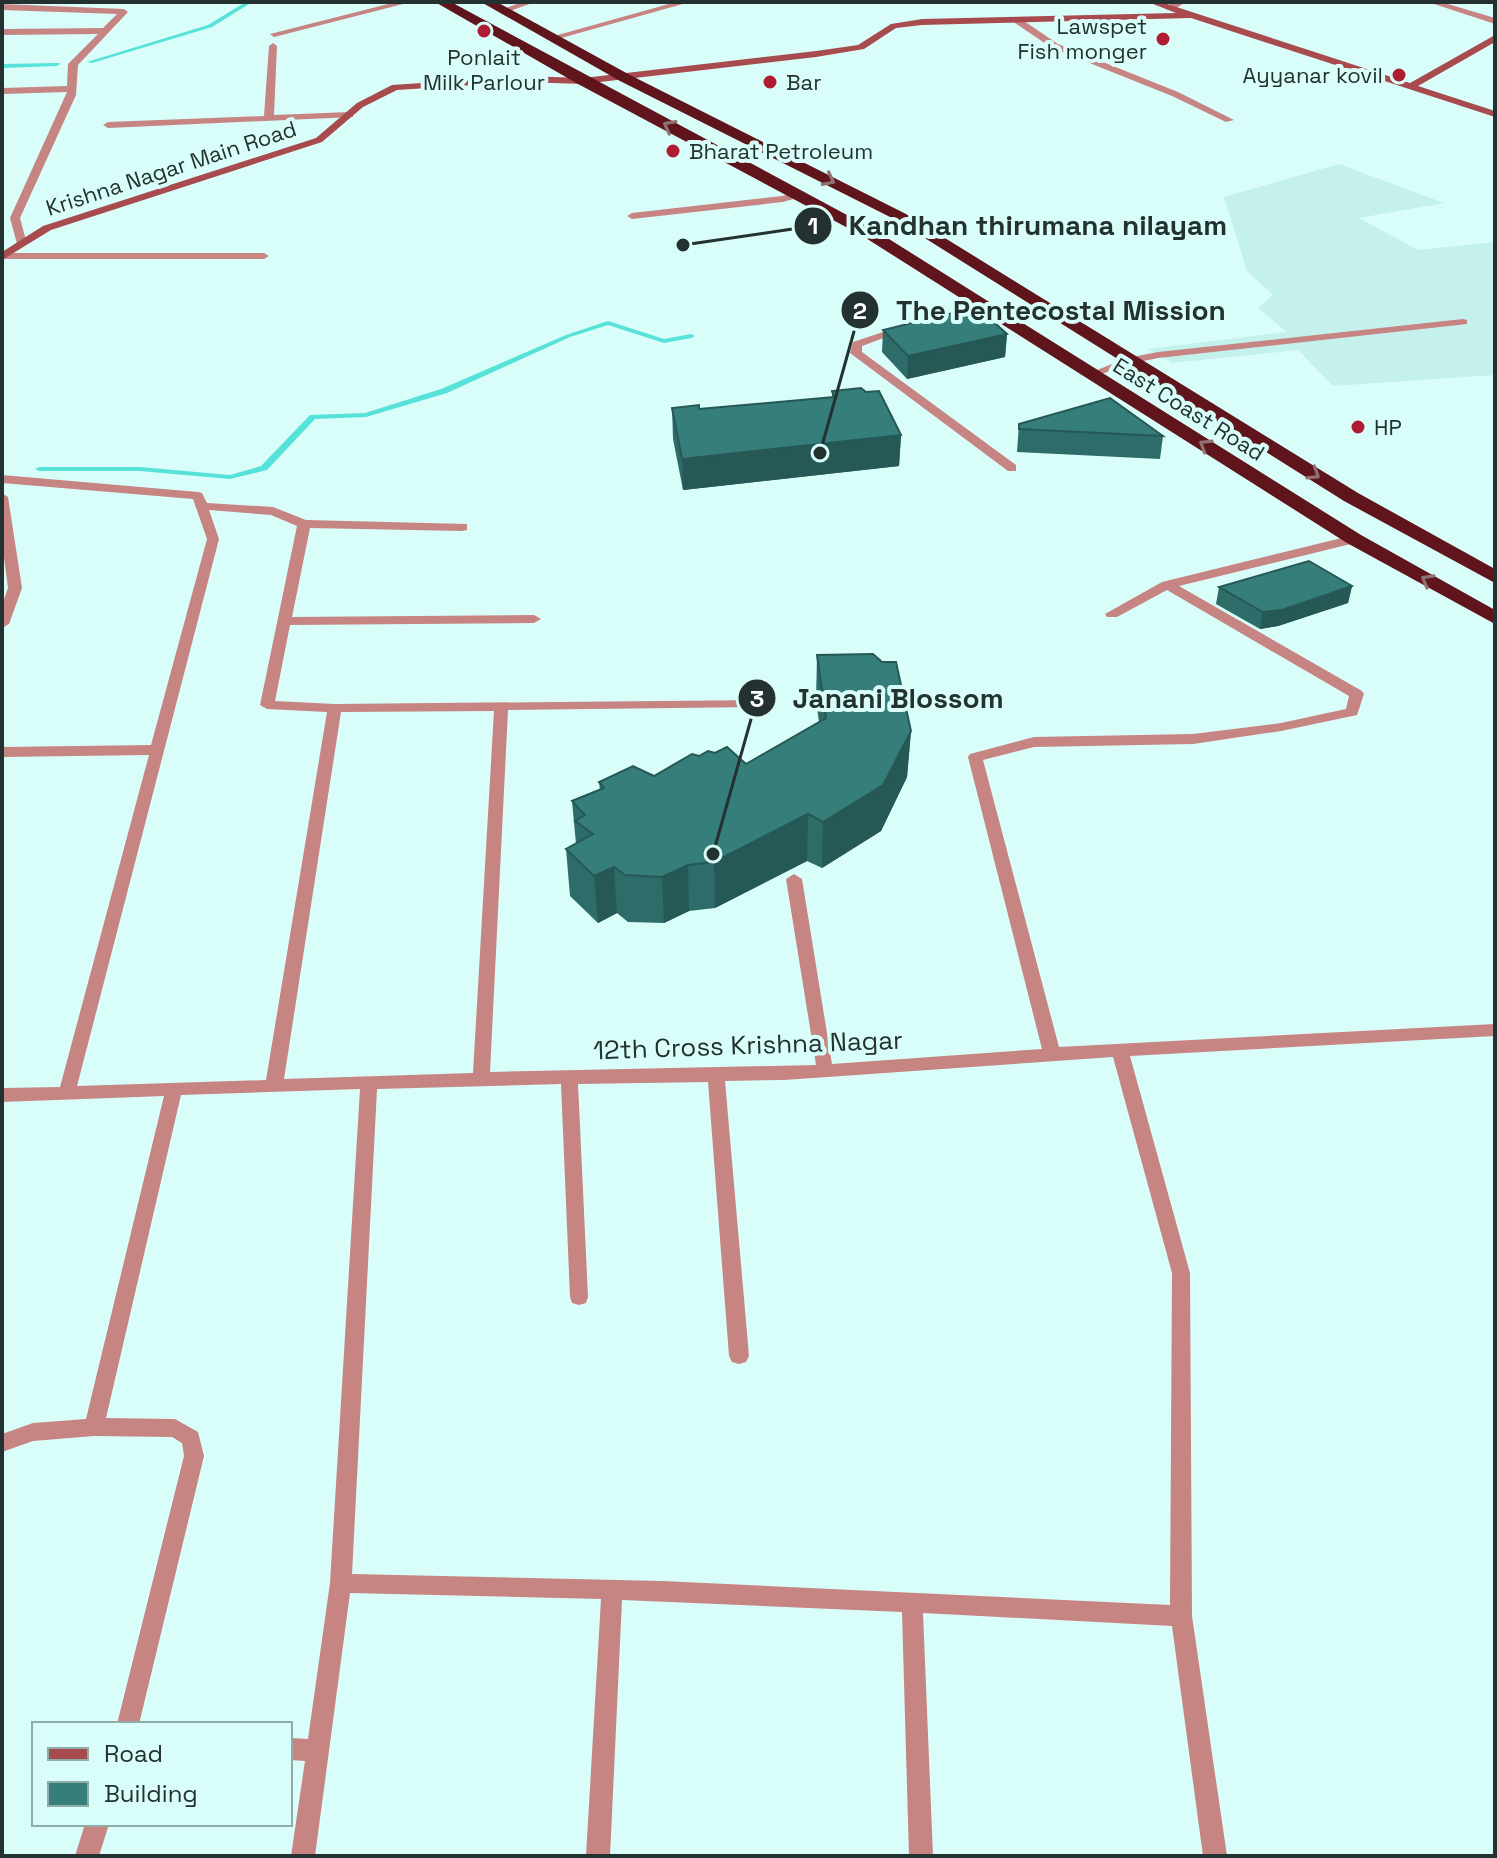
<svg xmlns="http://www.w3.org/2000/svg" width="1497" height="1858" font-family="'Space Grotesk',sans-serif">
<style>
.built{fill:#c4f1ec}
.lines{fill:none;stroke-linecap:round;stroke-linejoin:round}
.stream{fill:#56e2d9;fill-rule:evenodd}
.lane{fill:#c68483;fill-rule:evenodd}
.street{fill:#c68483;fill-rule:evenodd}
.secondary{fill:#a84b4e;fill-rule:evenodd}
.highway{fill:#60141c;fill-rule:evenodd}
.wall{fill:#2e6c69}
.shaded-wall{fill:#265855}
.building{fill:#367e7a;stroke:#265855;stroke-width:2}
.oneway{stroke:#907275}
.poi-dot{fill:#af1b31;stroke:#d9fefa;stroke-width:3}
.labels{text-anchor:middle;stroke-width:8;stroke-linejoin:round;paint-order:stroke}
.far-poi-label{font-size:22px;fill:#233130;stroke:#d9fefa;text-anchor:start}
.far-street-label{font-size:22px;fill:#233130;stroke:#d9fefa}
.street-label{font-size:26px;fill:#233130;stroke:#d9fefa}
.leader{fill:none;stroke:#233130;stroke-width:3}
.callout-dot{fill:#233130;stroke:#d9fefa;stroke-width:3}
.mark-label{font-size:24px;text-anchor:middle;font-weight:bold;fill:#fff}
.callout-label{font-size:28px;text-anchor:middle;font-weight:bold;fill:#233130;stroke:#d9fefa;stroke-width:8;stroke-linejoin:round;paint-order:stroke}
</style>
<rect width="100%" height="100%" fill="#d9fefa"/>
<polygon class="built" points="1339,164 1444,203 1359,218 1418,250 1495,242 1495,375 1333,386 1298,350 1172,363 1147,349 1287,332 1258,308 1273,295 1247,271 1224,197"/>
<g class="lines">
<g class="stream">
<polygon points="244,3 249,4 212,27 92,63 87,62 208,25"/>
<polygon points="59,63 60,64 57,66 2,68 2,64"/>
<polygon points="608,321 664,339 691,334 695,336 691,338 664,343 608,325 570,337 447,393 366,417 315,419 267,470 230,479 140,471 39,471 35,469 39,467 140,467 230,475 261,466 310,415 365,413 441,389 566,335"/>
</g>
<polygon class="lane" points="1463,319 1467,320 1467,324 1158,358 1134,363 1093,377 1087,374 1127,358 1158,352"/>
<g class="street">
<polygon points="396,2 411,2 274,37 270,34"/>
<polygon points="522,2 535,2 502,14 498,11"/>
<polygon points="676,2 690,2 554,40 547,38"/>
<polygon points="1175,2 1186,2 1173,10 1167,10 1167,6"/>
<polygon points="1428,2 1441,2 1495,18 1495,24"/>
<polygon points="2,4 124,9 128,12 78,65 76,95 20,218 27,244 22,247 17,244 10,218 67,92 2,94 2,88 67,86 68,64 98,34 2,35 2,29 103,28 117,14 2,10"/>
<polygon points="1012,17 1018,17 1058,44 1178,92 1234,120 1226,122 1172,96 1052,48 1012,21"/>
<polygon points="273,43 277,46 274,115 350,112 353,113 353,117 108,128 103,125 108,122 264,116 269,46"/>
<polygon points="800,191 804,192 804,196 783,202 632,219 627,216 632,213 782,196"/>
<polygon points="2,253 264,253 269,256 264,259 2,259"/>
<polygon points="898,327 908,329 862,346 862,352 1016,465 1016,471 1008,471 850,353 853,342"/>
<path d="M2,475L198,492L202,493L207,503L273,507L306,520L467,524V530L462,531L310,528L292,617L534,615L541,619L534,623L290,625L275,701L335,704L763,700L765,703L758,707L508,710L490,1072L816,1065L786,879L794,874L802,879L832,1064L1042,1049L968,757L970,754L1034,737L1193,734L1281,723L1346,709L1349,696L1167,590L1117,617H1107L1105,614L1162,582L1354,535L1359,536V542L1179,586L1362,691L1364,694L1357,715L1281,731L1193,744L1034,747L983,760L1059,1047L1495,1024V1036L1130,1056L1190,1273L1192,1616L1227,1856H1203L1172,1626L923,1613L933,1856H909L902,1612L622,1600L610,1856H586L601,1599L350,1593L315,1856H291L305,1761L290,1760V1738L308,1739L330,1583L360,1089L181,1095L106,1418L175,1419L198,1432L204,1456L139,1724H117L184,1456L182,1443L172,1437L94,1436L33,1441L2,1452V1434L33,1423L86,1419L164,1096L2,1102V1088L60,1087L149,755L2,757V747L151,745L207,539L193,499L2,483ZM209,510L271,515L297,526L260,705L267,709L327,712L266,1080L77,1086L219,539ZM494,711L473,1073L284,1079L341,712ZM1113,1057L1172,1273L1170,1605L662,1581L352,1574L377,1089L561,1084L570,1297L572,1303L579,1305L586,1303L588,1297L578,1084L708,1082L729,1356L732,1362L739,1364L746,1362L749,1356L725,1081L784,1080Z"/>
<polygon points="2,493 8,497 22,588 9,624 2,628 2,605 8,588 2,542"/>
<polygon points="85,1824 109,1824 99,1856 75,1856"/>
</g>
<polygon class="secondary" points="1148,2 1161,2 1410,83 1495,35 1495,42 1418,86 1495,111 1495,117 1191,18 922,25 896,28 864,49 816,57 583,84 523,82 397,90 363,107 322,142 51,230 2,260 2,252 43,226 316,138 357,103 392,85 523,76 583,78 816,51 858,45 891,24 922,19 1176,13"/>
<g class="highway">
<polygon points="435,2 451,2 873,229 1361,535 1495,610 1495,624 1347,543 861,235 578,84"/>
<polygon points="481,2 497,2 630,75 906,214 1358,493 1495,569 1495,583 1344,501 896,220 620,81"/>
</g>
</g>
<g class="wall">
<polygon points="883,330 1007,334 1005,357 907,379 882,352"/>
<polygon points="832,391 901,435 899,466 683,490 673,439 672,408 699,409 832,397"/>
<polygon points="1019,424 1163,436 1160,459 1017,452"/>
<polygon points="1352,586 1348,603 1278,626 1260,629 1216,604 1219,587"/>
<polygon points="817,655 911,731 907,777 881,831 822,868 807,861 715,908 689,911 664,923 628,922 617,913 598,923 570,896 566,849 576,844 572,801 600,790 599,782 654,776 699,756 746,764 819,722 816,701"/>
</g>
<g class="shaded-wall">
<polygon points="1007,334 1005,357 907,379 908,356"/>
<polygon points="901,435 899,466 683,490 682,459"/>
<polygon points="1352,586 1348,603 1278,626 1260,629 1263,612"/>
<polygon points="911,731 907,777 881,831 822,868 823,822"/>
<polygon points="808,814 807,861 715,908 714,862"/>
<polygon points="688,865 689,911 664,923 662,877"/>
<polygon points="614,867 617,913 598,923 594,876"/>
</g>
<g class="building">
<polygon points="977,307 1007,334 908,356 883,330"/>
<polygon points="861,388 866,392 879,391 901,435 682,459 672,408 699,405 699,409 834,397 832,391"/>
<polygon points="1110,398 1163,436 1019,429 1019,424"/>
<polygon points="1309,561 1352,586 1282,610 1263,612 1219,587"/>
<polygon points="873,654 882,662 896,662 911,731 883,785 823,822 808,814 714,862 688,865 662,877 625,875 614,867 594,876 566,849 593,834 575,821 585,815 572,801 604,788 599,782 633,766 654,776 692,754 699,756 708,751 715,753 727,747 746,764 826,718 817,655"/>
</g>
<defs><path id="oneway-chevron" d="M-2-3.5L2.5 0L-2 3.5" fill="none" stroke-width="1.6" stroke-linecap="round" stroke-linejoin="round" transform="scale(2)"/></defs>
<g class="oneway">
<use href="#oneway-chevron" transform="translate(669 126) rotate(-152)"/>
<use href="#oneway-chevron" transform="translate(829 180) rotate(27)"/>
<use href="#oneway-chevron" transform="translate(1205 445) rotate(-148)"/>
<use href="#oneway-chevron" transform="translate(1314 474) rotate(32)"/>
<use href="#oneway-chevron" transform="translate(1427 580) rotate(-151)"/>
</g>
<g class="poi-dot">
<circle cx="484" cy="31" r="8"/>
<circle cx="1163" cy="39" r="8"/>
<circle cx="1399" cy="75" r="8"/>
<circle cx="770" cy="82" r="8"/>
<circle cx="673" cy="151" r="8"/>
<circle cx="1358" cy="427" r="8"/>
</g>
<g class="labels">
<g class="far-poi-label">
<text x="1147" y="34" text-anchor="end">Lawspet<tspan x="1147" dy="25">Fish monger</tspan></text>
<text x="484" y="65" text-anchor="middle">Ponlait<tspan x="484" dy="25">Milk Parlour</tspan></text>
<text x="1383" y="83" text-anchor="end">Ayyanar kovil</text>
<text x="786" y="90">Bar</text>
<text x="689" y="159">Bharat Petroleum</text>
<text x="1374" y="435">HP</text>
</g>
<g class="far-street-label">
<text transform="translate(171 168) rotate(-18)" y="8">Krishna Nagar Main Road</text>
<text transform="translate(1189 409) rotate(32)" y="8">East Coast Road</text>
</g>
<g class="street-label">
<text transform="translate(748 1045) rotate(-2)" y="9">12th Cross Krishna Nagar</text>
</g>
</g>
<path class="leader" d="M683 245L813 226M820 453L860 310M713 854L757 698"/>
<g class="callout-dot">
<circle cx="683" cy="245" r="8"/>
<circle cx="820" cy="453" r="8"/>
<circle cx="713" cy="854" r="8"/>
<circle cx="813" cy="226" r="20"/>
<circle cx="860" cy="310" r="20"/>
<circle cx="757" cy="698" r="20"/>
</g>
<g class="mark-label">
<text x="813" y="234">1</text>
<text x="860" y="319">2</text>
<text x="757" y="707">3</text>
</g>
<g class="callout-label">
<text x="1038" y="235">Kandhan thirumana nilayam</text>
<text x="1061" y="320">The Pentecostal Mission</text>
<text x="898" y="708">Janani Blossom</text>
</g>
<rect width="1497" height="1858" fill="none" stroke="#233130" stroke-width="8"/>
<rect x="32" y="1722" width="260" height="104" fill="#d9fefa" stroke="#90aca9" stroke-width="2"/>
<rect x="48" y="1748" width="40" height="12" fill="#a84b4e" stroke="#90aca9" stroke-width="2"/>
<text x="104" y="1762" font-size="24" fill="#233130">Road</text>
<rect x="48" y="1782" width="40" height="24" fill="#367e7a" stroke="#90aca9" stroke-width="2"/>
<text x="104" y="1802" font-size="24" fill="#233130">Building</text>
</svg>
